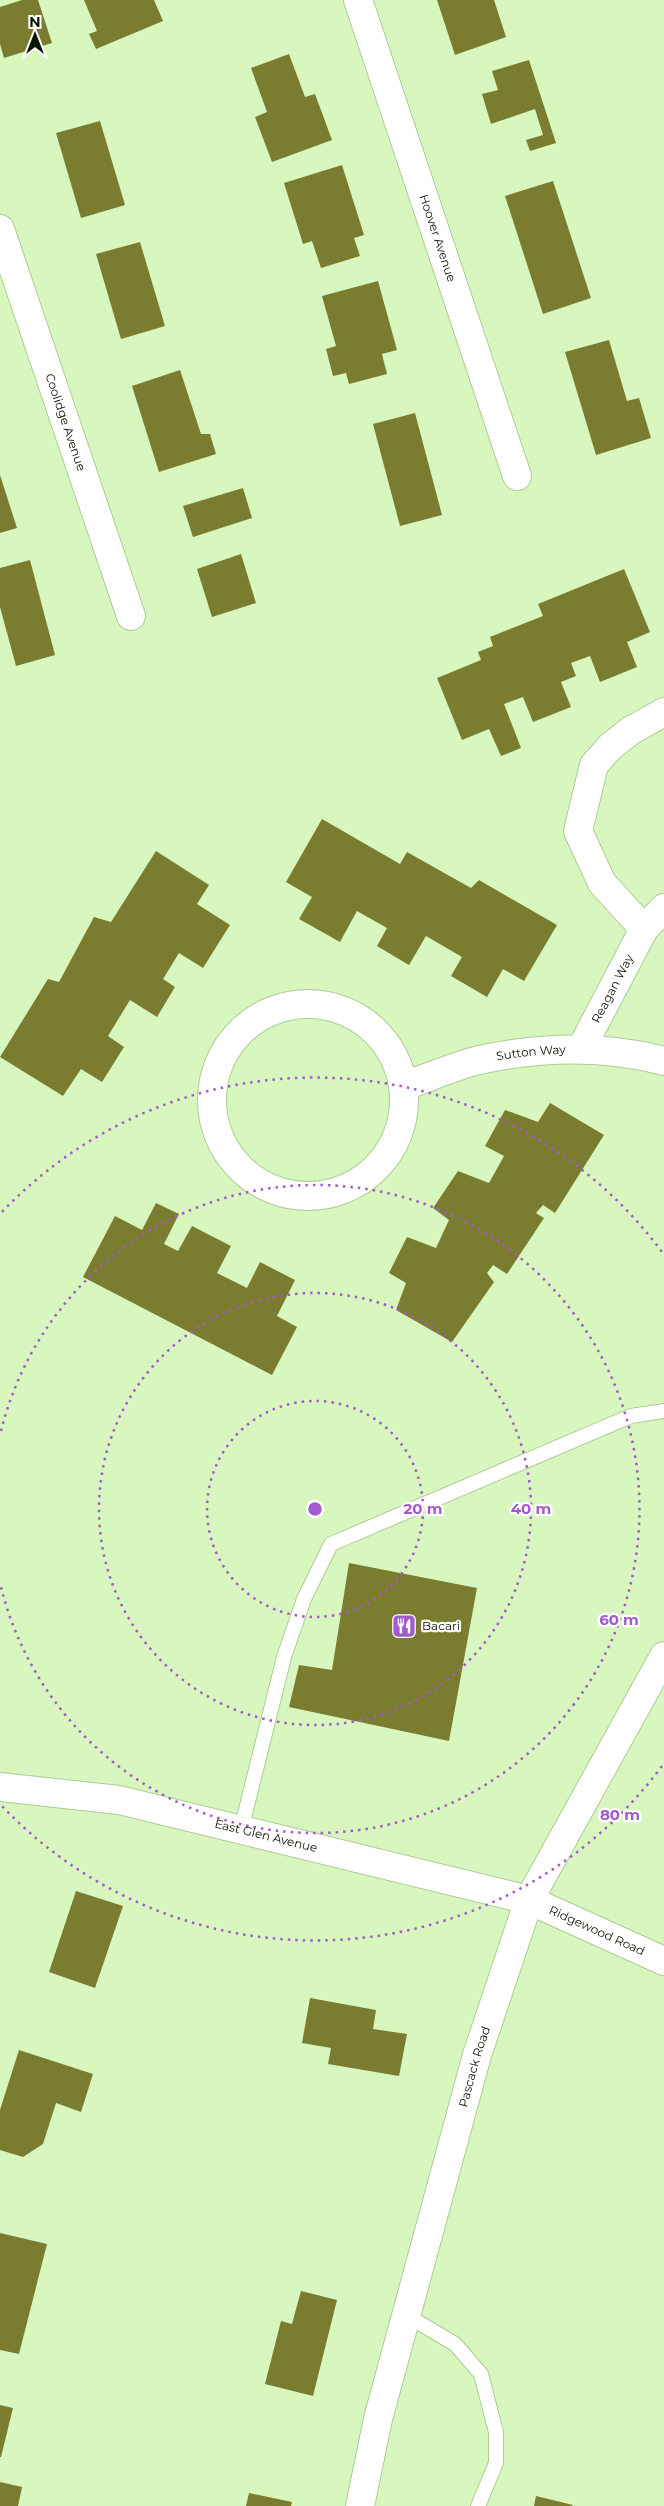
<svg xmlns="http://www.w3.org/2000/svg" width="664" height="2506" font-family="Montserrat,sans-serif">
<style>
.building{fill:#7a7c2f}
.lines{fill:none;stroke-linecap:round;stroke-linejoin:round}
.service-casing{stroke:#aecc95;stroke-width:16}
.minor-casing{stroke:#aecc95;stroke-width:30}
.tertiary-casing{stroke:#aecc95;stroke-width:30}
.secondary-casing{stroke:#aecc95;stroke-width:30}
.service{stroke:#fff;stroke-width:14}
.minor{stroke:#fff;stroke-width:28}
.tertiary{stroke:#fff;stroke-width:28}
.secondary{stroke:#fff;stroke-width:28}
.ring{fill:none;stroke:#a25ace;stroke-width:2.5;stroke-dasharray:2.5 5}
.labels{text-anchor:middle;stroke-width:4.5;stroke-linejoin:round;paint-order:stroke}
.street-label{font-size:12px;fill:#0a1402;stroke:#fff}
.poi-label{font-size:12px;fill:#0a1402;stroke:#fff;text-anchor:start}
.centre{fill:#a25ace;stroke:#fff;stroke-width:2.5}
.ring-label{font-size:15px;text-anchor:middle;font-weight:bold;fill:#a25ace;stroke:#fff;stroke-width:4.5;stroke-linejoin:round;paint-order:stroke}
</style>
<rect width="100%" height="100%" fill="#d8f7be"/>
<g class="building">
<polygon points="22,0 38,0 52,43 4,58 0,44 0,7"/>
<polygon points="84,0 154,0 163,21 96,49 89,34 97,31"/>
<polygon points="437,0 494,0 506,37 455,55"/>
<polygon points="289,54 305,97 315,94 332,140 272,162 255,117 267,112 251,68"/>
<polygon points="529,60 556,143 530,151 526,140 543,135 535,109 491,124 482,94 498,90 492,71"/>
<polygon points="100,121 125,205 81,218 56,133"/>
<polygon points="342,165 364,235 354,238 360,256 321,268 312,241 303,244 284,183"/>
<polygon points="553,181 591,298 543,314 505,196"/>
<polygon points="140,242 165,326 121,339 96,254"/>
<polygon points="378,281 397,350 382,354 387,374 349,384 346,373 333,376 326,349 336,346 322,296"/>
<polygon points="609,340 627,401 639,398 651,438 596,455 565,352"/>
<polygon points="180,370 201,434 210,434 216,454 159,472 132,386"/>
<polygon points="415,413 442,515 400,526 373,424"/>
<polygon points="0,475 17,528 0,533"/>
<polygon points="243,488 252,518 193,537 183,506"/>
<polygon points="241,554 256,603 212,617 197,569"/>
<polygon points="30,560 55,655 16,666 0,607 0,568"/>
<polygon points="624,569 650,632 627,642 637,667 600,682 590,656 571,663 576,676 561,682 571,707 533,722 523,697 504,704 521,748 501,756 489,729 462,740 437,678 481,660 478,652 493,646 490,637 543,616 538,604"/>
<polygon points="322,819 400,864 407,852 471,888 479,880 557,925 524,981 503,969 487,997 451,976 462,957 426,936 409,965 377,946 387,928 357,911 340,942 299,919 312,897 286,882"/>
<polygon points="156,851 209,885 197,904 230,925 203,968 179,953 163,979 175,987 157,1017 130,1000 108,1036 124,1047 102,1082 81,1069 63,1096 0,1057 48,979 59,982 94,917 111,922"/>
<polygon points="550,1103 604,1135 555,1213 543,1205 536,1213 544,1218 507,1274 493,1265 487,1273 494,1282 452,1342 396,1310 406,1283 389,1273 407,1237 436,1248 449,1220 433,1208 458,1171 489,1183 504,1156 485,1146 505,1110 538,1122"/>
<polygon points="156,1203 179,1214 164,1244 178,1251 192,1226 231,1246 217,1273 247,1288 260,1262 295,1280 277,1316 297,1327 272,1375 83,1277 115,1216 142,1230"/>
<polygon points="349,1563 477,1588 449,1741 289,1707 299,1665 332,1670"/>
<polygon points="76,1891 123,1906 95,1988 49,1972"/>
<polygon points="310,1998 376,2010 373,2029 407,2034 399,2076 328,2064 331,2048 302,2043"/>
<polygon points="19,2050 93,2074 81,2112 56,2103 43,2144 23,2157 0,2150 0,2110"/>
<polygon points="0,2233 47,2244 19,2354 0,2350"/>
<polygon points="301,2291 337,2300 313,2396 265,2384 281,2321 292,2324"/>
<polygon points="0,2405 13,2408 1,2457 0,2457"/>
<polygon points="0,2482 22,2487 18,2506 0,2506"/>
<polygon points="249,2493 292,2502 291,2506 246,2506"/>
<polygon points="536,2496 573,2505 572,2506 534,2506"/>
</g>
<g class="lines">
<g class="service-casing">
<g id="service">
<polyline points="241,1830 284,1657 304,1599 331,1544 631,1416 664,1411"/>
<polyline points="406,2315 455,2344 481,2374 496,2432 496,2463 478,2506"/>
</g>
</g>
<g class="minor-casing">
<g id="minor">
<path id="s1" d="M358,0L517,476"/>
<path id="s2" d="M0,229L131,616"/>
<polyline points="644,929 602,883 578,831 594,765 610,747 630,731 664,712"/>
<circle cx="308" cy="1100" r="96"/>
<path id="s3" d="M581,1049L644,929L664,908"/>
<path id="s4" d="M404,1086C428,1078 454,1066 479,1060C540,1047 604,1045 664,1061"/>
</g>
</g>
<g class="tertiary-casing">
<g id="tertiary">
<path id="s5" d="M0,1787L119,1800L529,1900L664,1656"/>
</g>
</g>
<g class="secondary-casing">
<g id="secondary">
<path id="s6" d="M360,2506L378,2419L477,2055L529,1900L664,1961"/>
</g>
</g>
<use href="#service" class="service"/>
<use href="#minor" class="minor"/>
<use href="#tertiary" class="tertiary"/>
<use href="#secondary" class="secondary"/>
</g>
<g class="ring">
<circle cx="315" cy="1509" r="108"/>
<circle cx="315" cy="1509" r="216"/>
<path d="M1 1431A324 324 0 1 1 1 1587"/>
<path d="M662 1766A432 432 0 0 1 2 1806M2 1212A432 432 0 0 1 662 1252"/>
</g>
<defs>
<g id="restaurant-square" transform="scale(1.25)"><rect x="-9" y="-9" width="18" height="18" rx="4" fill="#a25ace" stroke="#fff"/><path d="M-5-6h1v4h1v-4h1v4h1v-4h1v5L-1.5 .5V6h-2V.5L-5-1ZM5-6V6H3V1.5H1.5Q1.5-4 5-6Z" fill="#fff"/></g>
</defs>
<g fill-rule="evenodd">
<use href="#restaurant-square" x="404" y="1626"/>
</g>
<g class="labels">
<g class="street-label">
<text dy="4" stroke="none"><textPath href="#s1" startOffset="251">Hoover Avenue</textPath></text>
<text dy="4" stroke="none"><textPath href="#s2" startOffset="204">Coolidge Avenue</textPath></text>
<text dy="4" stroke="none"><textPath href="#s3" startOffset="68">Reagan Way</textPath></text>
<text dy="4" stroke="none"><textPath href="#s4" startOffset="132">Sutton Way</textPath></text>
<text dy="4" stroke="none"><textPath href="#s5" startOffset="271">East Glen Avenue</textPath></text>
<text dy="4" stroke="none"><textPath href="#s6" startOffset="704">Ridgewood Road</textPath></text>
<text dy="4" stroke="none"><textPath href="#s6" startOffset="454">Pascack Road</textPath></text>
</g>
<g class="poi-label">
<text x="422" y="1630">Bacari</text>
</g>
</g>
<circle cx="315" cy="1509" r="8" class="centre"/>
<g class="ring-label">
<text x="423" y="1514">20 m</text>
<text x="531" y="1514">40 m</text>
<text x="619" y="1625">60 m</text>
<text x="620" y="1820">80 m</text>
</g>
<g transform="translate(35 35)" stroke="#ffffff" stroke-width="4" paint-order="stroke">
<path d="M0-4L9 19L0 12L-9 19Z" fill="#0a1402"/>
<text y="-8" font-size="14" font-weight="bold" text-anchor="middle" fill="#0a1402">N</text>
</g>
</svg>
